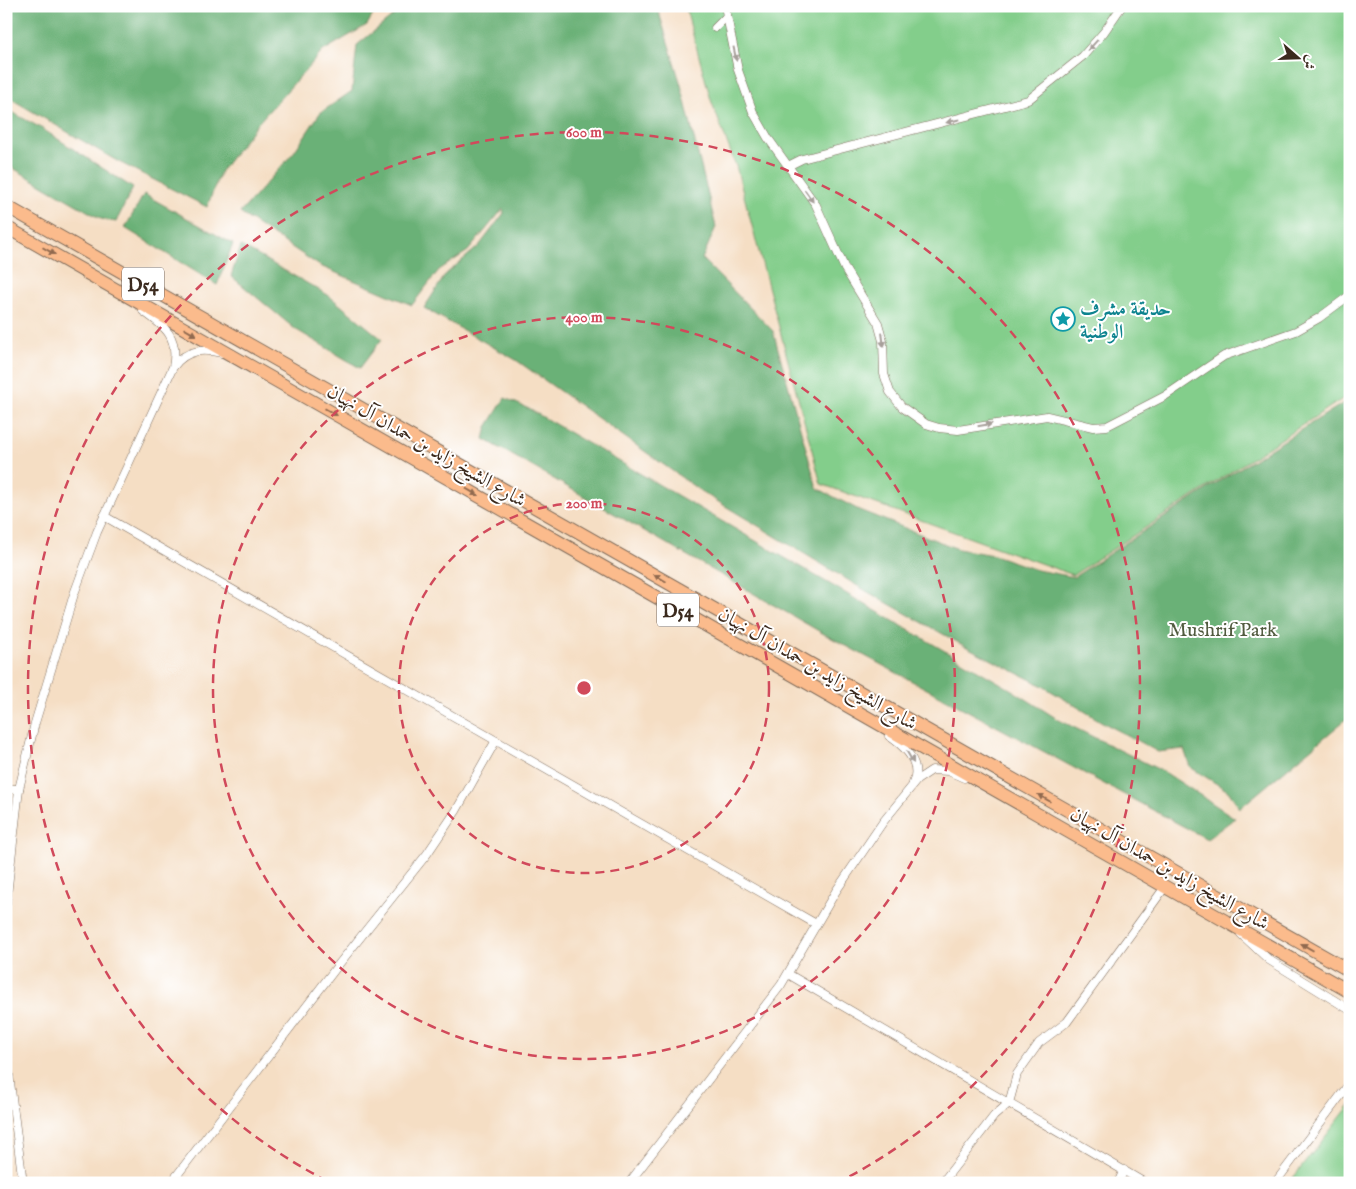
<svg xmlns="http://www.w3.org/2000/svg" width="1356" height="1189" font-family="'IM FELL English',Amiri,serif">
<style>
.green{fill:#83ce8b;stroke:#5f7c54}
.forest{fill:#6ab177;stroke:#526e4a}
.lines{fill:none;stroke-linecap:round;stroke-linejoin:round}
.minor-casing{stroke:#7c6958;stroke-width:9}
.trunk-casing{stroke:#7c6958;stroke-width:14}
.minor{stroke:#fff;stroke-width:8}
.trunk{stroke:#fbbb8c;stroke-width:12}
.oneway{fill:#a79f9a}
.oneway2{fill:#916b50}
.ring{fill:none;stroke:#d1495b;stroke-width:2.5;stroke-dasharray:9 6}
.labels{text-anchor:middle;stroke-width:4;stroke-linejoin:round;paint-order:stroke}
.shield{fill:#fff;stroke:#766a62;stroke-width:1}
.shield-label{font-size:19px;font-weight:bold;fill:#3b2a1e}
.culture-label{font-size:20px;font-weight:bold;fill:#0d838f;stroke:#fff;text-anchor:start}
.street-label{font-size:20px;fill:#3b2a1e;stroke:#fff}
.park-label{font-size:20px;fill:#515b3f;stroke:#fff}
.centre{fill:#d1495b;stroke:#fff;stroke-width:2.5}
.ring-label{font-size:15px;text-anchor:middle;font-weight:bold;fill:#d1495b;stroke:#fff;stroke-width:4;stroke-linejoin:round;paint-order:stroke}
</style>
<rect width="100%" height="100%" fill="#fff"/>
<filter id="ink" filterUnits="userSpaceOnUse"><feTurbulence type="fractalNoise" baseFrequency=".02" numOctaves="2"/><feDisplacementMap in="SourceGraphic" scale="10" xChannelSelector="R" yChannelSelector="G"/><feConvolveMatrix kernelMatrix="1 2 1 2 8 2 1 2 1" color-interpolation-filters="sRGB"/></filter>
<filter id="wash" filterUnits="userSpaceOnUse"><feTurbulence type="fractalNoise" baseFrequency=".0096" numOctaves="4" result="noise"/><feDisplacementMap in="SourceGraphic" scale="20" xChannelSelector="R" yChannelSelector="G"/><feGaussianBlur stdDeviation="1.12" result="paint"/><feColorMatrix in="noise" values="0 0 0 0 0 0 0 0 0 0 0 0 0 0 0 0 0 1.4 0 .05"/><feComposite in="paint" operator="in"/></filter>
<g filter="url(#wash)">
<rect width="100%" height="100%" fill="#f5dec4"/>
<g class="green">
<polygon points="685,6 1350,6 1350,394 1073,575 821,484 736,166 711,100"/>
<polygon points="1350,1105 1350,1183 1289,1183"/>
</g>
<g class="forest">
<polygon points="6,6 378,6 367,25 323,51 257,124 221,171 207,207 117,161 6,96"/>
<polygon points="400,6 657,6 681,85 716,227 702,259 773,331 817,488 859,510 958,549 994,555 1037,570 1074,577 1224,478 1350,399 1350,716 1240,808 1228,791 1190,767 1184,749 1158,752 1104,723 1041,685 959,643 866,591 702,492 516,360 424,308 446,274 479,246 504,213 503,209 468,251 439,270 412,305 320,266 240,213 294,152 320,113 352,91 357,45 393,16"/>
<polygon points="6,109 41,128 133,188 116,222 101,219 6,164"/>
<polygon points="144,194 233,244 217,285 125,228"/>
<polygon points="241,246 328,295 382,339 360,368 295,329 231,276"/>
<polygon points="505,398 529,409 1012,690 1059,720 1166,773 1235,818 1207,839 824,634 484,439 487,427"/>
</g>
</g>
<g filter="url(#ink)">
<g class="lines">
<g class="minor-casing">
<g id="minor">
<polyline points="725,6 738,70 753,112 768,138 816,205 845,269 878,323 883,341 884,374 890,392 902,407 926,424 939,428 958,430 1047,416 1093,427 1107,426 1165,396 1224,356 1296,331 1319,318 1350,295"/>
<polyline points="715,28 727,16"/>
<polyline points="788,166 802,159 1028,100 1083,56 1104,32 1122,6"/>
<path d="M174,366C187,349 203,349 222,353"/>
<polyline points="104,516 816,924"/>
<path d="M889,736C904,746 922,763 913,783"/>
<polyline points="6,789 19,789"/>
<path d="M6,904L19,789L35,723L74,594L97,532L173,367C179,337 166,327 143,311"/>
<polyline points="1241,934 1269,960 1350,1010"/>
<polyline points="788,974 1145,1183"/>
<polyline points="6,1051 23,1183"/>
<polyline points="171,1183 339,964 427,854 456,811 495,742"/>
<polyline points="629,1183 781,985 836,891 883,822 917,780 932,770 948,771 964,778"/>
<polyline points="942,1183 994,1116 1009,1103 1017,1074 1039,1043 1067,1022 1165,887"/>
<polyline points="1118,1183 1124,1170"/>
<polyline points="1275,1183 1350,1083"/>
</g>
</g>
<g class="trunk-casing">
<g id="trunk">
<polyline points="6,206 1350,971"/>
<polyline points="6,227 1350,992"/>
</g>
</g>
<use href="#minor" class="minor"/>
<use href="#trunk" class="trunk"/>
</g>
<defs><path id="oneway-solid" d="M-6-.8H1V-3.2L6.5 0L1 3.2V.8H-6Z" transform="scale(1.25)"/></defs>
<g class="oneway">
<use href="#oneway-solid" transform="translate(1093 45) rotate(132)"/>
<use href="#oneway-solid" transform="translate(735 54) rotate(78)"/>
<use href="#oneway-solid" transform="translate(953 121) rotate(166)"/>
<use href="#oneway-solid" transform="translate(809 196) rotate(55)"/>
<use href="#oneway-solid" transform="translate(883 340) rotate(83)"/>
<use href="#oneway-solid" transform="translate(985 425) rotate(-10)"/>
<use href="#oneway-solid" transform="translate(910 757) rotate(60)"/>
</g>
<g class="oneway2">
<use href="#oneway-solid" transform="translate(49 251) rotate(30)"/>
<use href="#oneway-solid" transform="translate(190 332) rotate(30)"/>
<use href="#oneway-solid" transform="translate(331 412) rotate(30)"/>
<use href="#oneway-solid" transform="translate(472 492) rotate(30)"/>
<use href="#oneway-solid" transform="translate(660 578) rotate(-150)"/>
<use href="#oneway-solid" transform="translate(1044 798) rotate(-150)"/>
<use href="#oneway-solid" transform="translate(1307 947) rotate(-150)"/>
</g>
</g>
<g class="ring">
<circle cx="584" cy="688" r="185"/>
<circle cx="584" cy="688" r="371"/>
<path d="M327 1181A556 556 0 1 1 841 1181"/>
</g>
<defs>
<g id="sight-ring" transform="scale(1.25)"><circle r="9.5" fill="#fff" stroke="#0f9aa8" stroke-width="1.5"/><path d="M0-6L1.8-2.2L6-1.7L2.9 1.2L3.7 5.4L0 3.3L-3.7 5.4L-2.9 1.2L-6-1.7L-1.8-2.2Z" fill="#0f9aa8"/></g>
</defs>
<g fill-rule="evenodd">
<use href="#sight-ring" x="1063" y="319"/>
</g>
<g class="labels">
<g class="shield">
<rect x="122" y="267.5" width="42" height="33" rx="4"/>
<rect x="657" y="593.5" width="42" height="33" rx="4"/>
</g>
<g class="shield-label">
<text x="143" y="291">D54</text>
<text x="678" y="617">D54</text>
</g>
<g class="culture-label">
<text x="1080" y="315">حديقة مشرف<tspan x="1080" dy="23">الوطنية</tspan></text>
</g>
<g class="street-label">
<text transform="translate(427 445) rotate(30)" y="7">شارع الشيخ زايد بن حمدان آل نهيان</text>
<text transform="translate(818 668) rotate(30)" y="7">شارع الشيخ زايد بن حمدان آل نهيان</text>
<text transform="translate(1170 868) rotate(30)" y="7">شارع الشيخ زايد بن حمدان آل نهيان</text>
</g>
<g class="park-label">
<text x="1223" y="636">Mushrif Park</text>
</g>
</g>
<circle cx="584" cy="688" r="8" class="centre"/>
<g class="ring-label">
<text x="584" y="137">600 m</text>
<text x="584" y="322">400 m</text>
<text x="584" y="508">200 m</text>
</g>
<rect width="1356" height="1189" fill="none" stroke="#fff" stroke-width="25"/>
<g transform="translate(1298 58) rotate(110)" stroke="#ffffff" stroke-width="4" paint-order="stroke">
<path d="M0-4L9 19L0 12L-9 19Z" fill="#3b2a1e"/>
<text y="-8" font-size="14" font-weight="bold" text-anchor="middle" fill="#3b2a1e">ش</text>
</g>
</svg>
